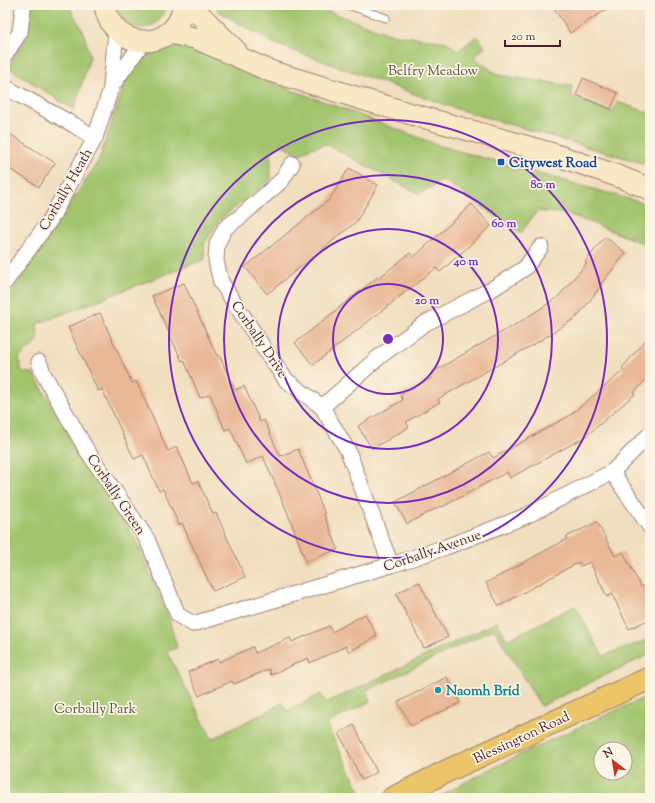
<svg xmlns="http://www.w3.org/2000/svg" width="655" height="803" font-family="'Sorts Mill Goudy',serif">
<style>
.green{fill:#a2c46d;stroke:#76724c;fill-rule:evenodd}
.building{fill:#e9b896}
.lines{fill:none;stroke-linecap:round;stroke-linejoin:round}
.lane-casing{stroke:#9e7e74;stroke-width:9}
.street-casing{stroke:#9e7e74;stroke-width:17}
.secondary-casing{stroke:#9e7e74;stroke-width:23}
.primary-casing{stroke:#9e7e74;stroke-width:24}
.lane{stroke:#fff;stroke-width:7}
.street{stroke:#fff;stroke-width:15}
.secondary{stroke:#f8e8c3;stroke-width:21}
.primary{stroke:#edc569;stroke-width:22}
.ring{fill:none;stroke:#7b2cbf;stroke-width:2}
.transit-dot{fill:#1a4fb4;stroke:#fcf5e5;stroke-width:1.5}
.culture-dot{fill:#0f9aa8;stroke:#fcf5e5;stroke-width:1.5}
.labels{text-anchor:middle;stroke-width:3.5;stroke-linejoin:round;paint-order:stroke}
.park-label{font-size:14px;fill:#64513f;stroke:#fcf5e5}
.transit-label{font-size:14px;font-weight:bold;fill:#164399;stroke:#fcf5e5;text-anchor:start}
.street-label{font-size:14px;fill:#4a1f2b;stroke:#fcf5e5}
.culture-label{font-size:14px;font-weight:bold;fill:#0d838f;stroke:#fcf5e5;text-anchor:start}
.centre{fill:#7b2cbf;stroke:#fcf5e5;stroke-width:2}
.ring-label{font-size:12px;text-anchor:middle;font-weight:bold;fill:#7b2cbf;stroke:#fcf5e5;stroke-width:3.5;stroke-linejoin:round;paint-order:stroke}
</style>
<rect width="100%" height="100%" fill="#fcf5e5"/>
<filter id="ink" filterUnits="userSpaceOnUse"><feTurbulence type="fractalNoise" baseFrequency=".025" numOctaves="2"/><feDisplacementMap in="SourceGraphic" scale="8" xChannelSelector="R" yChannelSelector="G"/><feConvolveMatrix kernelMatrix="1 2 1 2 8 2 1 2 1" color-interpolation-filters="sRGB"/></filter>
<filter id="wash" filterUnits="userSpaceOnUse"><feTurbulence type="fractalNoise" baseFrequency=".012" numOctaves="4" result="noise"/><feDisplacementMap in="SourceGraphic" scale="16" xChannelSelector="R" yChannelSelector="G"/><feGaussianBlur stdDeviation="0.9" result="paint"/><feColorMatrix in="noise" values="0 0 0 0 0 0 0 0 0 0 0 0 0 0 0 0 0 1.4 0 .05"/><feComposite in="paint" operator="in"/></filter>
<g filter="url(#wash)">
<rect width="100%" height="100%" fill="#f1debe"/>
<g class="green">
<polygon points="34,5 68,5 83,31 90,56 74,110 8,67 28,35 32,6"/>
<path d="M117,5H165C162,36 122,35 117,5Z"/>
<polygon points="215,5 311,5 390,34 447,42 458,51 477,36 485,47 474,57 498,75 572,86 572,97 613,112 617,102 650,113 650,166 642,163 457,109 275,44 218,11"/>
<polygon points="175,38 204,46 252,76 328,103 441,146 650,205 650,246 568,214 537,211 521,233 443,180 419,194 326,144 310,148 301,154 281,145 271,152 271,179 219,220 204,244 205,259 37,324 38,341 19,358 22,372 33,373 88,468 136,540 168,616 177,648 167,652 212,739 283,703 287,711 321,694 326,703 497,622 507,640 575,606 603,656 650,639 650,654 541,706 494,629 366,691 371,701 326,724 362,795 355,798 5,798 5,302 99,160 129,70 143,48"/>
<path d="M650,695V798H437C505,759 578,728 650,695ZM601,749H625V773H601Z"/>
</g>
<g id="blocks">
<g class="building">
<polygon points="552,5 613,5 570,33"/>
<polygon points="583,78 618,93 611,109 576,95"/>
<polygon points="5,131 55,163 39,187 5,166"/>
<polygon points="349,168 378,185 356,222 267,294 245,267 329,200"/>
<polygon points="472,204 491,226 440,272 436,268 313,365 295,343 379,276 380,277 410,253 414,257"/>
<polygon points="605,237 626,253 600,285 601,286 577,317 541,340 438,399 440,402 406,422 409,427 372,449 358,426 403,400 400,395 433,377 431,373 523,320 558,297 587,263 585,262"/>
<polygon points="184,283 217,356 219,355 235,390 244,386 260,422 264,420 280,456 298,449 325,514 324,514 338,549 306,562 287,511 263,456 246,464 230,428 225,430 210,394 200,398 184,360 182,361 152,296"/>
<polygon points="100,313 132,383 136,381 168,451 177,447 193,483 198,481 213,514 216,513 245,577 213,591 182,523 179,525 163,489 159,491 143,455 134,459 102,389 98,391 68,327"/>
<polygon points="650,335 650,375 634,393 635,394 585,437 510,478 507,472 442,507 441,506 407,524 395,502 489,452 493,458 569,416 624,370 622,368"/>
<polygon points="597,522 615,556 623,552 641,587 645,585 650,594 650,619 629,629 612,594 607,597 590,562 581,566 579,562 499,606 486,583 567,539 566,537"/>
<polygon points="419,582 448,637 424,648 396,594"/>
<polygon points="365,614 377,636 349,652 346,646 310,663 308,658 271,675 269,669 234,684 232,681 199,696 188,672 218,659 219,662 253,647 255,653 290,638 292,642 329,626 332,632"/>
<polygon points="447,677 460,703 411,726 398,702"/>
<polygon points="354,725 377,772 362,780 339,733"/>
</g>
</g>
</g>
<g filter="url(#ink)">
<use href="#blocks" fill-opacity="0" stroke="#9e7e74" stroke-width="1"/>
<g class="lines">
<g class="lane-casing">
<polyline id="lane" points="348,5 386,18"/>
</g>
<g class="street-casing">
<g id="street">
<polyline points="5,55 20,32 23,8 23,5"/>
<polyline points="5,87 74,125 95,138"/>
<polyline points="111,87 143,42"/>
<polyline points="292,164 282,180 240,217 225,228 217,244 216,261 221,282 267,353 286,380 322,407 348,451 391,565"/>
<polyline points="5,282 50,220 95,138 111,88 116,30"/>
<polyline points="39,362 44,375 86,449 147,539 178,615 193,624 391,565 446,547 526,516 612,472 650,434"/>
<polyline points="322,407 379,357 424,324 492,289 525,268 541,247"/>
<polyline points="612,472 650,527"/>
</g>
</g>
<g class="secondary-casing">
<g id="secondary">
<path d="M105,5C111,53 179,53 183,5"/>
<polyline points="190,5 236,51"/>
<polyline points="168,33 195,38 270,71 408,113 550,153 615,175 650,189"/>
</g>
</g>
<g class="primary-casing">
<polyline id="primary" points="393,798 449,770 650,678"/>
</g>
<use href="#lane" class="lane"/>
<use href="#street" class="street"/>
<use href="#secondary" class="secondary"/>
<use href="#primary" class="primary"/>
</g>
</g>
<g class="ring">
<circle cx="388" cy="339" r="55"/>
<circle cx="388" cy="339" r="110"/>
<circle cx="388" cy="339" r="164"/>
<circle cx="388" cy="339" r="219"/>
</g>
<rect class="transit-dot" x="497" y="158" width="8" height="8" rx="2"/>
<circle class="culture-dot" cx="438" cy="690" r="4"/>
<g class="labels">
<g class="park-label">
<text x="433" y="75">Belfry Meadow</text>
<text x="95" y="713">Corbally Park</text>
</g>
<g class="transit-label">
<text x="509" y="167">Citywest Road</text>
</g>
<g class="street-label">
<text transform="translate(65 189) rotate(-60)" y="5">Corbally Heath</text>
<text transform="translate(260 339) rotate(56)" y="5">Corbally Drive</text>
<text transform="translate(117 494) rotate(56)" y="5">Corbally Green</text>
<text transform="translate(432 550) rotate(-19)" y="5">Corbally Avenue</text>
<text transform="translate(521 737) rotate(-25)" y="5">Blessington Road</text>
</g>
<g class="culture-label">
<text x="446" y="695">Naomh Bríd</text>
</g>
</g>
<circle cx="388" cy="339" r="6" class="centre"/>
<g class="ring-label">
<text x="543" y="188">80 m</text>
<text x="504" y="227">60 m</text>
<text x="466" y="265">40 m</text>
<text x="427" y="304">20 m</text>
</g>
<rect width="655" height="803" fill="none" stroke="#fcf5e5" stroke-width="20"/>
<g transform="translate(613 761) rotate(329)"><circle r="19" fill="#fcf5e5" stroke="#b59f9b"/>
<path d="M0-3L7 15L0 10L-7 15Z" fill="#c8321e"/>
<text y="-6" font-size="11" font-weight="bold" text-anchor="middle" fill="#4a1f2b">N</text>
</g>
<path d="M505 40v6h55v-6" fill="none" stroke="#4a1f2b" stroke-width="2"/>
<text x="511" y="40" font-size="12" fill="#4a1f2b" stroke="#fcf5e5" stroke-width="3" paint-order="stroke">20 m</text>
</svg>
